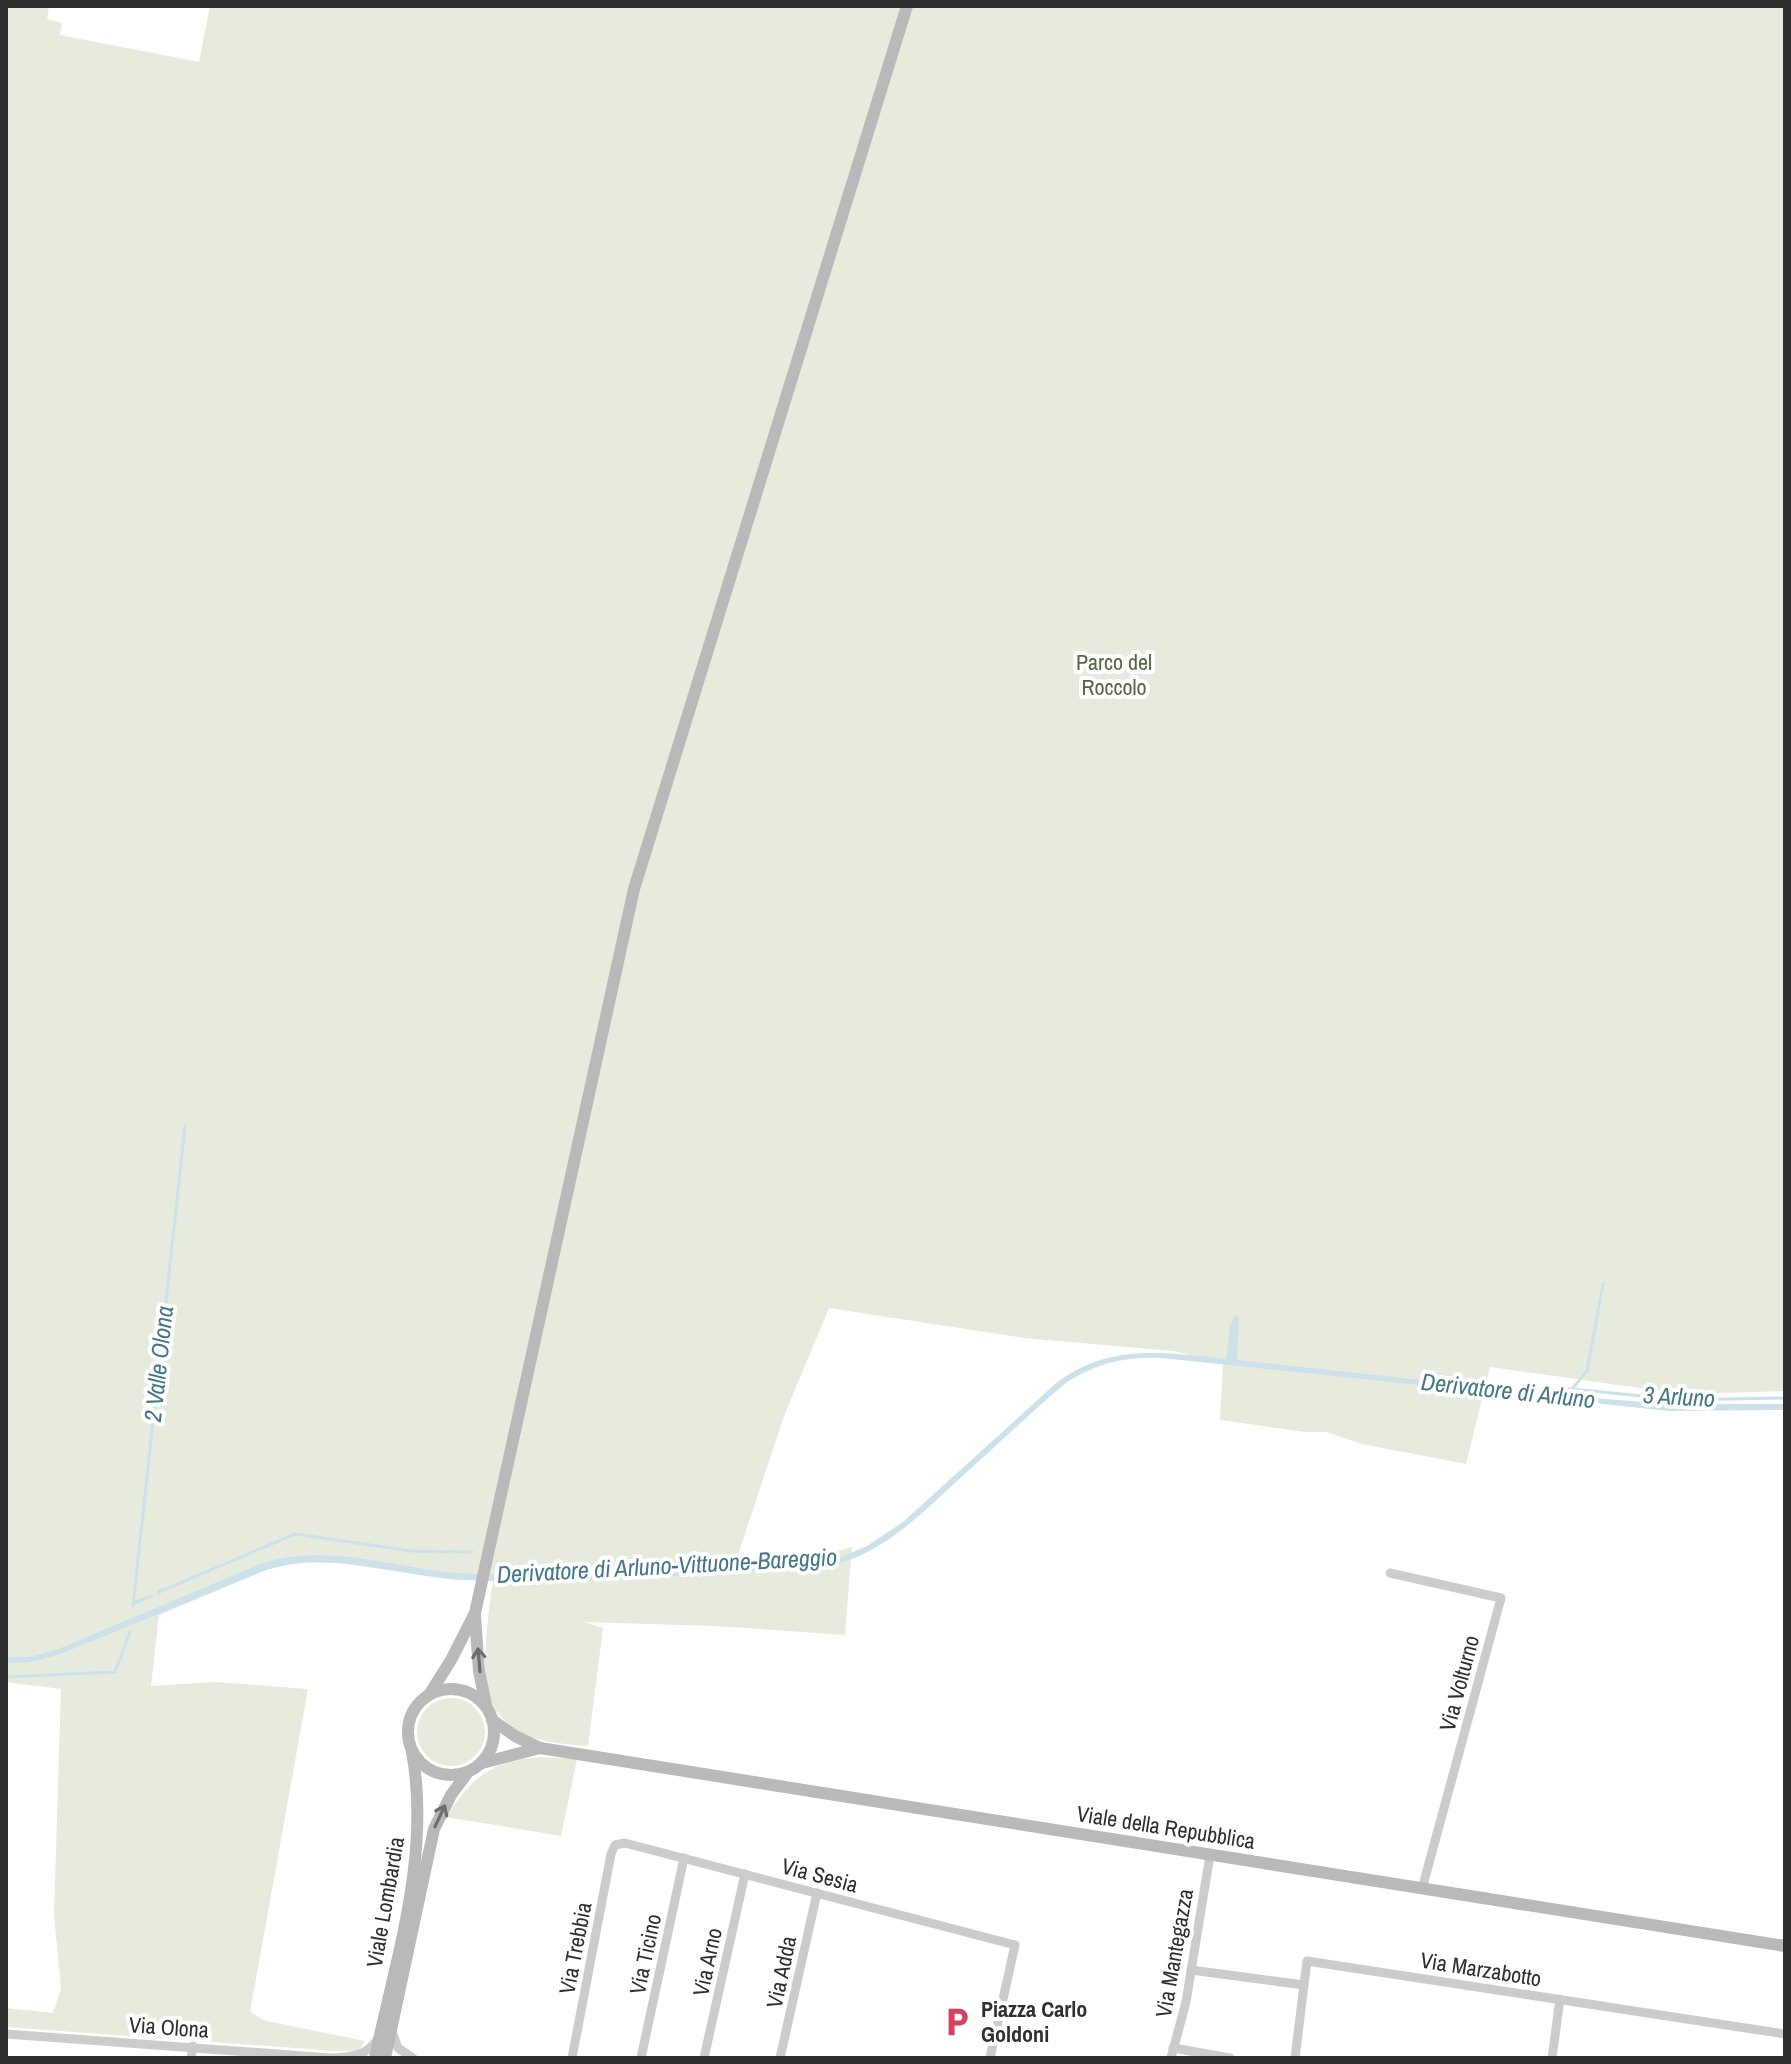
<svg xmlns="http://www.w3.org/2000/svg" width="1791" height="2064" font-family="'Archivo Narrow',sans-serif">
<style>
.green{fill:#e6ebde}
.water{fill:#cce1e9}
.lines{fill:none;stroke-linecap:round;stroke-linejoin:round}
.stream{stroke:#cce1e9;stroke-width:3}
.street{stroke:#ccc;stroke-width:9}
.secondary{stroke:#b9b9b9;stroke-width:12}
.oneway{stroke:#6d6d6d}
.labels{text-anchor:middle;stroke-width:8;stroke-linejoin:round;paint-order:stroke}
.park-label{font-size:22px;fill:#566740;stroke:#fff}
.street-label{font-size:22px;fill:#2f2f2f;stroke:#fff}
.poi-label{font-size:22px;font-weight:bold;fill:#2f2f2f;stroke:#fff;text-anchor:start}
.water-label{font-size:24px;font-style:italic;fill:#44768a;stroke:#fff}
</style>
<rect width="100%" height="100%" fill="#fff"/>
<g class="green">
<path d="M6,6H49L47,19L62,23L60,35L199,62L210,6H1785V1391L1683,1394L1490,1367L1466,1464L1362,1444L1327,1432H1305L1220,1420L1223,1362L1173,1351L1024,1338L829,1308L784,1416L736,1561C773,1563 816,1559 852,1547L845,1635L716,1626L584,1622L603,1628L588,1746C565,1744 537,1743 517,1730C506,1723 493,1710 489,1697C480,1672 489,1607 493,1581L450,1579L338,1563L299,1562L266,1570L159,1615L151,1686L215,1682L308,1689L250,2012L266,2021L365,2041L359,2051H335L6,2027V2008L53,2013L61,1988L54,1915L61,1689L6,1682Z"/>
<circle cx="451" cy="1732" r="34"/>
<path d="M540,1757L577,1759L561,1836L446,1817C473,1776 490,1762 540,1757Z"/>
</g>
<path class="water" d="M1235,1315L1239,1318L1237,1360L1567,1396L1670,1404H1785V1410L1669,1411L1162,1358C1126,1356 1097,1363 1067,1382C1029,1414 994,1448 957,1481C918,1517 880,1556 825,1567C706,1572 585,1586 465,1580C398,1577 332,1549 266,1570L58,1655L31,1662L6,1663V1657H29L56,1650L263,1563C333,1541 403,1572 474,1574C548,1576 621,1570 694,1566C743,1564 793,1565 841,1557L867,1546L903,1522L1054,1385C1106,1343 1164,1352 1226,1359L1230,1326Z"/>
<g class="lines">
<g class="stream">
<polyline points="1561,1388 1682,1400 1785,1398"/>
<polyline points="1573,1388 1587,1371 1603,1284"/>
<polyline points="159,1592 295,1534 412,1551 472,1552"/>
<polyline points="134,1603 151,1596"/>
<polyline points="133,1606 185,1126"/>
<polyline points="6,1677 115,1672 130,1632"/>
</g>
<g class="street">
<polyline points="1390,1573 1501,1598 1422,1889"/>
<polyline points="1191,1970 1304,1985 1307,1961 1785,2034"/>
<polyline points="392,2031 398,2048 413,2058"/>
<path d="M6,2034L330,2058C350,2057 367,2057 378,2038"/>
<polyline points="1173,2048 1230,2058"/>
<polyline points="191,2058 193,2046"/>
<polyline points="572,2058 611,1854 615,1845 625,1843 1015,1945 990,2058"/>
<polyline points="641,2058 684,1858"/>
<polyline points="704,2058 745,1874"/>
<polyline points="780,2058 817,1893"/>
<polyline points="1171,2058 1186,2002 1210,1855"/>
<polyline points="1295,2058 1304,1985"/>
<polyline points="1552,2058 1560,1999"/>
</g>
<g class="secondary">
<polyline points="475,1616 479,1671 486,1705"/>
<circle cx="451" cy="1732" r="43"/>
<polyline points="429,1695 451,1660 475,1613 634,889 907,6"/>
<polyline points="492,1720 515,1736 540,1748 1785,1946"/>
<polyline points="482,1763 540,1748"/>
<path d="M375,2058C396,1958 431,1855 412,1752"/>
<polyline points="385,2058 434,1829 451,1795 468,1772"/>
</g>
</g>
<defs><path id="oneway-shaft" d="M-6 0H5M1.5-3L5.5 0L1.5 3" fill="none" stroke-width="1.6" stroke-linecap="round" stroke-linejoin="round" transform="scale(2)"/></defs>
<g class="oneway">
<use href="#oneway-shaft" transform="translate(479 1660) rotate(-95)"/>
<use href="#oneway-shaft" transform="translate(440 1816) rotate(-65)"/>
</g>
<defs>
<g id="parking-bare" transform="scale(2.4)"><path d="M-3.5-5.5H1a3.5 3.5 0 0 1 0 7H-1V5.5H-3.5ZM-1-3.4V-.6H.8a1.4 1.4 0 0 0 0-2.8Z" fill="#d5425c" stroke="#fff" stroke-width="2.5" paint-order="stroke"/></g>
</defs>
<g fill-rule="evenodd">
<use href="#parking-bare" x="957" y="2022"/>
</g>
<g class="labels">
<g class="park-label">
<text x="1114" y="670">Parco del<tspan x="1114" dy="25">Roccolo</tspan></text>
</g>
<g class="street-label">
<text transform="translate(1459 1683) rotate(-75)" y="8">Via Volturno</text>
<text transform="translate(1166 1827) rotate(9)" y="8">Viale della Repubblica</text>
<text transform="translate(820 1875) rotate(15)" y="8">Via Sesia</text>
<text transform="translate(385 1902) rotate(-80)" y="8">Viale Lombardia</text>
<text transform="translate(575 1948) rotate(-79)" y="8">Via Trebbia</text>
<text transform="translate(1174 1953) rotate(-80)" y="8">Via Mantegazza</text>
<text transform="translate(645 1954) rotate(-78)" y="8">Via Ticino</text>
<text transform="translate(707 1962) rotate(-78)" y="8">Via Arno</text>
<text transform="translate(1481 1969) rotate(9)" y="8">Via Marzabotto</text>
<text transform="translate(781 1972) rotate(-78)" y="8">Via Adda</text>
<text transform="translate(169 2027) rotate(4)" y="8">Via Olona</text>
</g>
<g class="poi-label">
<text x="981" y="2017">Piazza Carlo<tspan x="981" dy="25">Goldoni</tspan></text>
</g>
<g class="water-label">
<text transform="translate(159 1364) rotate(-84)" y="8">2 Valle Olona</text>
<text transform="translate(1508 1391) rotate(6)" y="8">Derivatore di Arluno</text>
<text transform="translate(1679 1397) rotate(3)" y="8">3 Arluno</text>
<text transform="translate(667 1566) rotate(-3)" y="8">Derivatore di Arluno-Vittuone-Bareggio</text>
</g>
</g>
<rect width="1791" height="2064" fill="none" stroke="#2f2f2f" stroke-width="16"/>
</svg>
